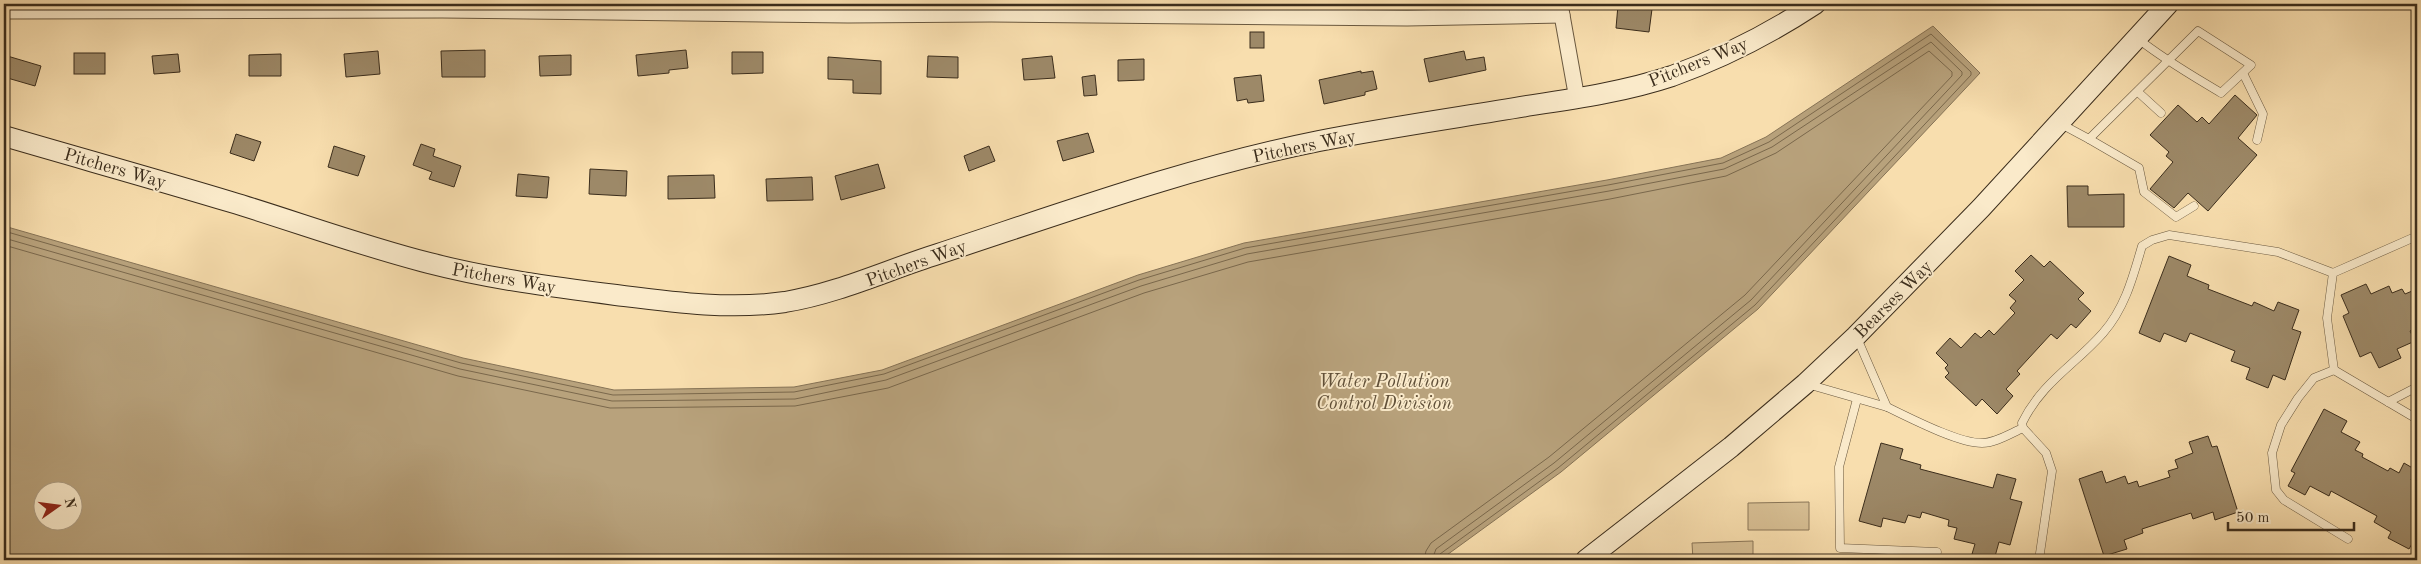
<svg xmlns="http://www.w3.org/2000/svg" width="2421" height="564" font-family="'Old Standard TT',serif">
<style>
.green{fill:#d8c095;stroke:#8a7658}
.water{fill:#b8a27c;stroke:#867356;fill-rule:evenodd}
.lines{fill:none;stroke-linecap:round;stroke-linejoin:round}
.shore{stroke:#7a684c;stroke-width:1}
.building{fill:#9d8968;stroke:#3b2d1c}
.lane-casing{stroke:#6a5940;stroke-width:9}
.street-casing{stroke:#6a5940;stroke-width:17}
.secondary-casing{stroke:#3b2d1c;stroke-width:22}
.lane{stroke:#faeaca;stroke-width:8}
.street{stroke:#faeaca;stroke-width:15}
.secondary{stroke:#faeaca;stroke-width:20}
.labels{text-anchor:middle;stroke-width:4;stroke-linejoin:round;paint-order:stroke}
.street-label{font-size:18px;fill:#3b2d1c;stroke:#faeaca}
.water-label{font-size:19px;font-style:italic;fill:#605039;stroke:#faeaca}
</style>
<rect width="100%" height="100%" fill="#f8deae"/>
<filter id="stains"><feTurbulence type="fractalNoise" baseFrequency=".004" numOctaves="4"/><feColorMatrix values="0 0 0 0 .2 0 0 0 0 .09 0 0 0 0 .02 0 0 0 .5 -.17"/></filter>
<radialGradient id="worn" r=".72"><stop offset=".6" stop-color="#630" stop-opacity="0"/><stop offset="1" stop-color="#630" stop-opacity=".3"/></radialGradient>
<g class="green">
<polygon points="1809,502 1809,530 1748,530 1748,503"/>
<polygon points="1753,541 1753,560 1693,560 1692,543"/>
</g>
<path class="water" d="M1933,26L1980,73L1758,309L1561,472L1440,560H4V226L463,358L614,390L794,387L882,370L1138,275L1244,243L1607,180L1721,158L1766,137ZM42,492H72V522H42Z"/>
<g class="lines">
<g class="shore">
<polyline points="4,231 461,363 613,395 794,392 884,374 1139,280 1245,248 1608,185 1723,163 1769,142 1931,34 1971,72 1971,75 1755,305 1558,468 1440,554 1438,560"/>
<polyline points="4,238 460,369 612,401 795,399 886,380 1141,286 1247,254 1609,191 1724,169 1772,147 1931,42 1962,72 1962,75 1751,300 1554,463 1436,549 1432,560"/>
<polyline points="4,245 458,376 610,408 795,406 888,388 1144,293 1248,262 1610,199 1726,176 1776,153 1929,51 1952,72 1952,76 1745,295 1549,457 1431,543 1426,551 1424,560"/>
</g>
</g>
<g class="building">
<polygon points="1618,5 1652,9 1649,32 1616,28"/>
<rect x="1250" y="32" width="14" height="16"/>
<polygon points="485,50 485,77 442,77 441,51"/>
<polygon points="686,50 688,68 669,70 669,73 638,76 636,55"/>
<polygon points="378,51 380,74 346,77 344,54"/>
<polygon points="1464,51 1466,60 1484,57 1486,70 1429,82 1424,59"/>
<polygon points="732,52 763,52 763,73 732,74"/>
<rect x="74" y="53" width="31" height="21"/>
<polygon points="178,54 180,72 154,74 152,56"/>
<polygon points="281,54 281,76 249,76 249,55"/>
<polygon points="4,55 41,66 35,86 4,77"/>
<polygon points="571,55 571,75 540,76 539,56"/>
<polygon points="928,56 958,57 958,78 927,77"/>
<polygon points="1052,56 1055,78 1024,80 1022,59"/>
<polygon points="828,57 881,61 881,94 853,93 853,80 828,79"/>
<polygon points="1144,59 1144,80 1118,81 1118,60"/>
<polygon points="1361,71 1361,73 1373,71 1377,89 1365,92 1365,95 1324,104 1319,80"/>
<polygon points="1095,75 1097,95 1084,96 1082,77"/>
<polygon points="1261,75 1264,101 1248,103 1247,99 1237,101 1234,78"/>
<polygon points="2235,95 2257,115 2238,138 2257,155 2208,211 2188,193 2174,208 2150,189 2173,162 2166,156 2169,152 2150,135 2178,105 2197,122 2202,117 2209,124"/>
<polygon points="1088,133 1094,152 1063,161 1057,141"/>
<polygon points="236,134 261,142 254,161 230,153"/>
<polygon points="421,144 435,149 433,156 461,166 454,187 429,179 432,172 413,165"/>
<polygon points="334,146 365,156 358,176 328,167"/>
<polygon points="989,146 995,161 969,171 964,156"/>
<polygon points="878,164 885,188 841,200 835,176"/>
<polygon points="590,169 627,171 626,196 589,194"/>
<polygon points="518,174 549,177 547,198 516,196"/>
<polygon points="714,175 715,198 668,199 668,176"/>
<polygon points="812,177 813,200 767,201 766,179"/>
<polygon points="2067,186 2088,186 2088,195 2124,194 2124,227 2068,227"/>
<polygon points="2031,255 2044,267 2050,261 2084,293 2078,299 2091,311 2076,328 2071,324 2057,339 2051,334 2017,371 2020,374 2006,389 2013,396 1997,414 1982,399 1976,406 1945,377 1949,373 1945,368 1948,365 1936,353 1950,338 1961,348 1975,333 1981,338 1989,330 1994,335 2015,313 2010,308 2016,301 2009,295 2024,280 2015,271"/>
<polygon points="2169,256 2191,265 2187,276 2209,285 2208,289 2252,306 2254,302 2274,311 2278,302 2299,310 2292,329 2301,332 2285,380 2273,375 2268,388 2246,379 2250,368 2231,361 2235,351 2190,333 2186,342 2164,333 2160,342 2139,333"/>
<polygon points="2366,284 2371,294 2389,286 2392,293 2402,289 2405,294 2417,289 2417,327 2410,331 2415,341 2397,349 2401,358 2379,368 2371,352 2360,357 2343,316 2349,313 2341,295"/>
<polygon points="2324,409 2347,421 2341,432 2360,442 2355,450 2363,454 2362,457 2388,471 2390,468 2399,473 2404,463 2416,470 2411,480 2417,483 2417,535 2409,549 2388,538 2391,532 2374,522 2377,516 2331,491 2329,496 2310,486 2305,495 2288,486 2295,473 2291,471"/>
<polygon points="2208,436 2212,447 2217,446 2238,512 2215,520 2213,512 2193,519 2191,513 2142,529 2143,533 2124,540 2127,549 2104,556 2079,479 2102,471 2106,483 2125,476 2128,484 2137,481 2139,487 2170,477 2168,471 2178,468 2175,460 2193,453 2189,442"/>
<polygon points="1881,443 1903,449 1900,459 1921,465 1920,469 1993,488 1997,474 2016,479 2010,499 2022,502 2010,545 1999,542 1994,560 1972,554 1975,544 1954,539 1957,528 1948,526 1949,520 1922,512 1920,518 1908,515 1905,523 1883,518 1881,527 1859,521"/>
</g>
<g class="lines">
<g class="lane-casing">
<g id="lane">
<polyline points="2329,4 2417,4"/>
<polyline points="2243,73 2263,114 2257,140"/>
<polyline points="2138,92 2161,113"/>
<path d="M2061,124L2089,139L2198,31L2251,65L2221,93C2193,76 2163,59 2137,38"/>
<polyline points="2089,139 2139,168 2144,192 2176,217 2194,206"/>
<polyline points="2334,370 2314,378 2298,398 2281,425 2272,453 2276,490 2284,500 2348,539"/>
<polyline points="2334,370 2327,318 2333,273 2417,236"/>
<polyline points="2334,370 2417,419"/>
<polyline points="1807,384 1887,407 1857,338"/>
<polyline points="1857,399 1839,467 1840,548 1937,552"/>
<polyline points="2388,402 2417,387"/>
<path d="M1887,407C1910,418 1958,443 1982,443C1996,443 2011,433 2023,428"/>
<path d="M2039,560L2052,471L2046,453L2023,428L2022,423C2042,382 2075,365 2103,333C2125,308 2133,277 2142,246L2152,240L2169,235L2278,252L2333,273"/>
</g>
</g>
<g class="street-casing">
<g id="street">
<polyline points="1560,4 1577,99"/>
<polyline points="4,11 442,10 848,15 991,14 1407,18 1562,15"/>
</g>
</g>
<g class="secondary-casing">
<g id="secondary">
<path d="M4,136C79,158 155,179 231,202C297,222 362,246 429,263C491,279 553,287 616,295C672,302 729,310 785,302C839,293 887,270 938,254C1063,213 1189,167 1319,141C1390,127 1462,117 1533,105C1580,98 1627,91 1672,76C1722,58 1771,33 1815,4"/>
<polyline points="1586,560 1731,447 1805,384 1856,336 1981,208 2168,4"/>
</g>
</g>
<use href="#lane" class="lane"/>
<use href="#street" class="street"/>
<use href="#secondary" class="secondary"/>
</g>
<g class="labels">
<g class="street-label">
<text transform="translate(1698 62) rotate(-22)" y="6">Pitchers Way</text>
<text transform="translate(1304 146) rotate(-12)" y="6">Pitchers Way</text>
<text transform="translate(115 168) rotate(16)" y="6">Pitchers Way</text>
<text transform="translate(916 263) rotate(-20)" y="6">Pitchers Way</text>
<text transform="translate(504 278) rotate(10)" y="6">Pitchers Way</text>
<text transform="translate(1893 299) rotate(-45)" y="6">Bearses Way</text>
</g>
<g class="water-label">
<text x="1384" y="387">Water Pollution<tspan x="1384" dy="22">Control Division</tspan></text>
</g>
</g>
<rect width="2421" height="564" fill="none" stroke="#f8deae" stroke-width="20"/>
<rect x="5" y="5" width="2411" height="554" fill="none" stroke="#3b2d1c" stroke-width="2.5"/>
<rect x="10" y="10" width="2401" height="544" fill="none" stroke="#3b2d1c"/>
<g transform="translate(58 506) rotate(76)"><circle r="24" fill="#faeaca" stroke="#ae9e84"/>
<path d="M0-4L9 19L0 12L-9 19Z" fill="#8f2418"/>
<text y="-8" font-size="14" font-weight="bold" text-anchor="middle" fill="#3b2d1c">N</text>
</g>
<path d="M2228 522v8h126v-8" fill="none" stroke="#3b2d1c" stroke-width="2.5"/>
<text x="2236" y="522" font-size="15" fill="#3b2d1c" stroke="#faeaca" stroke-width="4" paint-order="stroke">50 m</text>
<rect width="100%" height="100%" filter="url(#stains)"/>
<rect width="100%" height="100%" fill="url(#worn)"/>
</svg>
